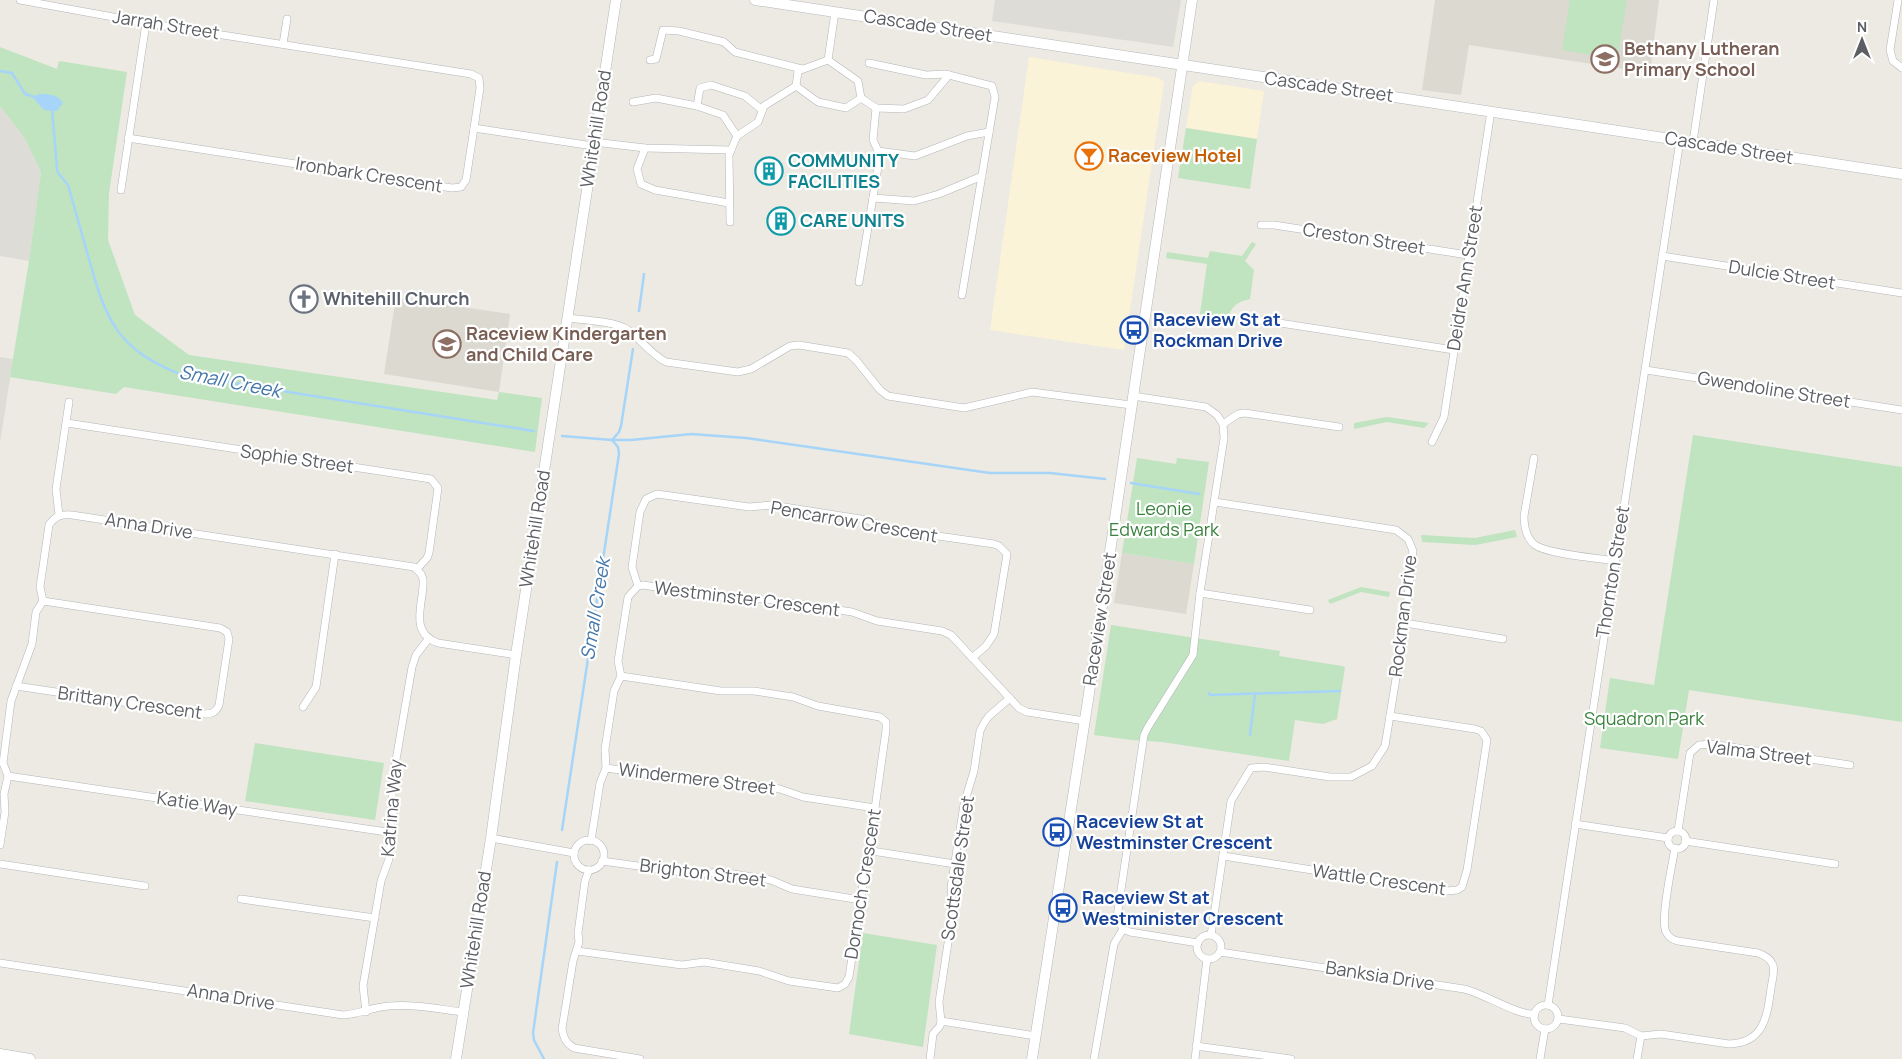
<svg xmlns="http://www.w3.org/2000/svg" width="1902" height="1059" font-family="Manrope,sans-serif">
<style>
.commercial{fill:#fbf3d8}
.industrial{fill:#dedcd7}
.education{fill:#dcd9d1}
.green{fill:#c0e3c0}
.water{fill:#a6d5f9}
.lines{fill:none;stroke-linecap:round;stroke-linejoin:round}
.stream{stroke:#a6d5f9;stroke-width:2.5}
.street-casing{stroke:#b3b5b9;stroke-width:8}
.secondary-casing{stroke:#b4b7bc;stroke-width:11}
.street{stroke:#fff;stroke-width:7}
.secondary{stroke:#fff;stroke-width:10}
.labels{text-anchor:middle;stroke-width:4.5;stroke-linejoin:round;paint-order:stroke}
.street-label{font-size:18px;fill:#5b5e62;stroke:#fff}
.education-label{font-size:18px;font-weight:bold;fill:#785e54;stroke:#fff;text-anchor:start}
.food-label{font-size:18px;font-weight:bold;fill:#c56008;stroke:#fff;text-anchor:start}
.culture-label{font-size:18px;font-weight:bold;fill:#0d838f;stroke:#fff;text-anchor:start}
.worship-label{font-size:18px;font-weight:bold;fill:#5b616d;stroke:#fff;text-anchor:start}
.transit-label{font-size:18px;font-weight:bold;fill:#164399;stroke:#fff;text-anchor:start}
.park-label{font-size:18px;fill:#3a823d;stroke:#fff}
.water-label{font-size:19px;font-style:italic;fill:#47a;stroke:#fff}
</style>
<rect width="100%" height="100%" fill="#eceae2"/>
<g class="commercial">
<polygon points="1029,57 1159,78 1164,82 1124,350 990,330"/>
<polygon points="1199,81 1264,91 1257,139 1186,128 1193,86"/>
</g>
<g class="industrial">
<polygon points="995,0 1181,0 1173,47 992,21"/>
<polygon points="0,106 24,137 41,172 29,261 0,256"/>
<polygon points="0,357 13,359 0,443"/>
</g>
<g class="education">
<polygon points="1435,0 1659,0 1650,73 1469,45 1461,95 1422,90"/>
<polygon points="396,297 510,314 499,392 384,374"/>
<polygon points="1122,553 1194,564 1186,614 1114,603"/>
</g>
<g class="green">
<polygon points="1570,0 1627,0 1617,59 1562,50"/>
<polygon points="0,47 57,69 59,61 127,72 109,193 108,240 135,315 189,355 497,400 499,392 542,398 535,452 124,387 116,394 10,377 29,261 41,172 24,137 0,106"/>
<polygon points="1186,128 1257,139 1250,189 1178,178"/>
<path d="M1252,242L1256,244L1245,261L1254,270L1250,299C1239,301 1231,306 1228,318L1200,314L1207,264L1166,258L1167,252L1208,258L1210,251L1242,256Z"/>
<polygon points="1387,417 1429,423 1424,428 1387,422 1354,429 1354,423"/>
<polygon points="1693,435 1902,467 1902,722 1689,690 1678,759 1600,748 1610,678 1654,685"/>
<polygon points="1137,458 1176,464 1177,458 1209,462 1194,564 1122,553"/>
<polygon points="1515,530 1517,537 1475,545 1422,542 1421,535 1475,538"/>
<polygon points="1361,587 1390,592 1389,597 1361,592 1330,604 1328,600"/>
<polygon points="1111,625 1280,651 1279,656 1342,666 1345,667 1337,719 1323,724 1295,720 1289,761 1162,742 1132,740 1094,735"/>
<polygon points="255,743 384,763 375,820 245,801"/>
<polygon points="863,933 937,945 923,1047 849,1034"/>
</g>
<path class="water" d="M40,94C49,94 59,95 63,103L57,111L44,110L34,99L35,96Z"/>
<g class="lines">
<g class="stream">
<polyline points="0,71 12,73 25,94 38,98"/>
<path d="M52,109L57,169L58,173L68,185C75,210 82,234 89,259C106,321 118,350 182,375L534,431"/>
<polyline points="639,311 644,274"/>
<polyline points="562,436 612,440 618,447 619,454 562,830"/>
<polyline points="613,439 619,432 621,426 633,349"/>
<polyline points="612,440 631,440 691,434 746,438 990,473 1050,473 1105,479"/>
<polyline points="1131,483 1199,494"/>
<polyline points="1209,693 1210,695 1340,691"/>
<polyline points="1250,735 1255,694"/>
<polyline points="544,1059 534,1040 533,1033 557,862"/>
</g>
<g class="street-casing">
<g id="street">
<polyline points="20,0 146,23 471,74 479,78 480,88 474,128"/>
<polyline points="1898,0 1890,50 1893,61 1902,68"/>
<polyline points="283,44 287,19"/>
<polyline points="650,60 656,59 663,30 679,31 724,42 735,52 802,69"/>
<polyline points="828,60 798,71 796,86 818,102 846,108 861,98 858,81 828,60 835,12"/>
<polyline points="869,63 926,75 945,74 992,86 995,97 962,295"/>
<polyline points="633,102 656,98 697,106 723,115 737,136"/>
<polyline points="697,106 700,88 711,85 745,96 762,110"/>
<polyline points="876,108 904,109 928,100 949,75"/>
<polyline points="128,138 452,188 461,187 466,180 474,128 593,146"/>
<polyline points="594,142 645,148 731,150"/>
<polyline points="1693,142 1714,0"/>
<polyline points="645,148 637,169 641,184 655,190 729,203"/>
<polyline points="878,151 915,156 967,136 989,132"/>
<polyline points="121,190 146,23"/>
<polyline points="873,198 914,201 939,194 982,176"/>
<polyline points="730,222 729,155 737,136 758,122 764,106 796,86"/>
<polyline points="1261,225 1274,225 1468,255"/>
<polyline points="1662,256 1902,293"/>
<polyline points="859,282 880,155 873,140 876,108 861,98"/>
<path d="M567,318C583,320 615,321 628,330C641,340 651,354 666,362L738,372L751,369L790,346L799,345L848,353L856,360L880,390L888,396L964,408L1032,392L1131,405"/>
<polyline points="1247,318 1454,350"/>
<polyline points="1646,370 1902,410"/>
<polyline points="1133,396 1206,407 1217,415 1223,424 1224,438 1200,593 1193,655 1148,727 1144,735 1117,917 1123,929 1130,932 1198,943"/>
<polyline points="67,423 431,479 438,488 429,553 427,558 417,569"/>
<polyline points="1223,424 1238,414 1245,413 1339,427"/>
<polyline points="1432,442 1444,417 1491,111"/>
<path d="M1534,458L1524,516C1524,527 1526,538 1535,545C1547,554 1598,558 1615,561"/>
<polyline points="59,515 56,489 69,402"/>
<polyline points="638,586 632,567 640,512 646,499 657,494 749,507 772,505 867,520 889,529 994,544 999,546 1007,554 994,634 986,646 972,658"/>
<polyline points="1200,593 1310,610"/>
<polyline points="1405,623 1503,639"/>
<path d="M16,686L203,714C211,714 216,713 219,705L229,639L227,632L220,628L43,601"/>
<polyline points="303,707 316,687 335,554"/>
<polyline points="606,768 704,782 738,782 780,789 803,797 875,808"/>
<polyline points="8,776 387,832"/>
<polyline points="1575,824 1668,838"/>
<polyline points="1678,831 1690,753 1699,745 1711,744 1850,765"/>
<circle cx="1677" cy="840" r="9"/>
<polyline points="491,838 574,853"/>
<circle cx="589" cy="855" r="15"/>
<polyline points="591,841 600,783 606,768 605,749 614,691 621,676 618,661 628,597 638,586 643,585 733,599 765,599 852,612 877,621 942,631 951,635 1019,708 1027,712 1085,721"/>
<polyline points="1685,841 1835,864"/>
<path d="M0,845L5,812L4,794L8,776L3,763L11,701L32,644L36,612L43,601L40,587L49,525C55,516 61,514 72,515L414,567L421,574L423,579C425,601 407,632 438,643L516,655"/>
<polyline points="872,851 955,864"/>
<polyline points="1223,856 1447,891 1457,890 1462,887 1467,870 1487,740 1481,731 1475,729 1390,716"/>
<polyline points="602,861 696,874 721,872 771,880 792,889 861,900"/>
<polyline points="0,864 145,886"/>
<path d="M589,870L585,881L578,933L579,942L573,961L562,1029C564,1039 566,1043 574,1048L640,1059"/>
<polyline points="241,899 375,918"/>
<polyline points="1211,935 1231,801 1251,768 1264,767 1330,777 1351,777 1372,766 1385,746 1405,623 1413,551 1408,539 1396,530 1215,502"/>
<circle cx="1209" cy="947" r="12"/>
<polyline points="577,951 682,965 704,962 759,971 789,981 838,988 845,984 849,977 866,864 872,851 871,837 886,730 886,722 880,717 818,706 793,697 754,691 721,691 621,676"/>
<path d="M1220,952L1464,989C1483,993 1518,1016 1535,1014"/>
<path d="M0,963L343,1015C359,1014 373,1007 389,1006C414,1004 438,1009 462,1012"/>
<circle cx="1546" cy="1017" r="12"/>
<polyline points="1548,1005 1680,140"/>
<path d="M366,1012L363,986L381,881L389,859L390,838L387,832C396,816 394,806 391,789L412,667L416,655L429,638"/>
<path d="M1559,1019L1625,1028L1641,1036L1661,1034L1729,1044C1764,1043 1767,1017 1771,988C1772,981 1775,972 1773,965C1770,958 1764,955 1758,953L1678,941C1673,940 1669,938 1666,932C1660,920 1672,865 1675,848"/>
<polyline points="941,1021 939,1002 953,910 951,887 964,804 974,771 980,731 984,723 989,716 1010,698"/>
<polyline points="1196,1046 1291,1059"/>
<polyline points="930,1059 933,1034 940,1026 941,1021 1036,1036"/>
<polyline points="1094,1059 1114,944 1123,929"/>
<polyline points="1195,1059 1207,959"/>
<polyline points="1540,1059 1545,1029"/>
<polyline points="1637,1059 1641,1036"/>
</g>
</g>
<g class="secondary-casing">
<g id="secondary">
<polyline points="755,0 1902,174"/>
<polyline points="0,1054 30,1059"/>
<polyline points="456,1059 491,838 516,655 616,0"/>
<polyline points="1032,1059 1088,700 1192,0"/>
</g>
</g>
<use href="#street" class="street"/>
<use href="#secondary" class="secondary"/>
</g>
<defs>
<g id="school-ring" transform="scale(1.4375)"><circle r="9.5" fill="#fff" stroke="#8d6e63" stroke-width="1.5"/><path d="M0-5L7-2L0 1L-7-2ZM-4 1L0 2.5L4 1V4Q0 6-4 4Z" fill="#8d6e63"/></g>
<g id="bar-ring" transform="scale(1.4375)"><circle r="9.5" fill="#fff" stroke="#e8710a" stroke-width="1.5"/><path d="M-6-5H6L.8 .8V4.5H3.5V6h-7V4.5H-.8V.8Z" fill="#e8710a"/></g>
<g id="building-ring" transform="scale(1.4375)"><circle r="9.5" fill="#fff" stroke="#0f9aa8" stroke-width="1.5"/><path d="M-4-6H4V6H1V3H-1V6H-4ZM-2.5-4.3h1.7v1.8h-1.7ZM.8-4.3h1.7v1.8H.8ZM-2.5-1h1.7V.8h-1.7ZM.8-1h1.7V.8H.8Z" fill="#0f9aa8"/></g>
<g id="church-ring" transform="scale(1.4375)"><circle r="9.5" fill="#fff" stroke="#6b7280" stroke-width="1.5"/><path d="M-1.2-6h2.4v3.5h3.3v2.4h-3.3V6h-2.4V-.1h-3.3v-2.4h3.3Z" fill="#6b7280"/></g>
<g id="bus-ring" transform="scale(1.4375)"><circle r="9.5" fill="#fff" stroke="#1a4fb4" stroke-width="1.5"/><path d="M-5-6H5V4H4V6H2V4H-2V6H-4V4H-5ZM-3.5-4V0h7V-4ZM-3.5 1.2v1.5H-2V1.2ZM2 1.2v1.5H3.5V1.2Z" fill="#1a4fb4"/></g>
</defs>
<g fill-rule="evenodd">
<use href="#school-ring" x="1605" y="59"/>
<use href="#bar-ring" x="1089" y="156"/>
<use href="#building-ring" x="769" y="171"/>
<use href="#building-ring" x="781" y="221"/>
<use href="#church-ring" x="304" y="299"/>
<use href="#bus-ring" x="1134" y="330"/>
<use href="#school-ring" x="447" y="344"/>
<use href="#bus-ring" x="1057" y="832"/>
<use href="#bus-ring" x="1063" y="908"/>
</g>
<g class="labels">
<g class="street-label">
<text transform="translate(166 25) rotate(9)" y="6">Jarrah Street</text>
<text transform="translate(928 26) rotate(9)" y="6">Cascade Street</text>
<text transform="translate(1329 87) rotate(8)" y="6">Cascade Street</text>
<text transform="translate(596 129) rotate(-81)" y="6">Whitehill Road</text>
<text transform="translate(1729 148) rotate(9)" y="6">Cascade Street</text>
<text transform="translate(369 175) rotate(9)" y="6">Ironbark Crescent</text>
<text transform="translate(1364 239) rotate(9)" y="6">Creston Street</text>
<text transform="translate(1782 275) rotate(9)" y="6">Dulcie Street</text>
<text transform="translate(1465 278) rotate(-81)" y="6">Deidre Ann Street</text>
<text transform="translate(1774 390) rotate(9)" y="6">Gwendoline Street</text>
<text transform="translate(297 459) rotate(8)" y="6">Sophie Street</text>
<text transform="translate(854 522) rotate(10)" y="6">Pencarrow Crescent</text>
<text transform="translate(149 526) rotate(9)" y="6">Anna Drive</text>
<text transform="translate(535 529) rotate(-81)" y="6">Whitehill Road</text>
<text transform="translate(1613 572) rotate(-81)" y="6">Thornton Street</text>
<text transform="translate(747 599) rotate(7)" y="6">Westminster Crescent</text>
<text transform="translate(1403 616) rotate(-83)" y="6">Rockman Drive</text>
<text transform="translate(1100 619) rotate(-81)" y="6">Raceview Street</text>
<text transform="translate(130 703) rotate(8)" y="6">Brittany Crescent</text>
<text transform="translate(1759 753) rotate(7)" y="6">Valma Street</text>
<text transform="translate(697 779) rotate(7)" y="6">Windermere Street</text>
<text transform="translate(197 804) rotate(9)" y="6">Katie Way</text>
<text transform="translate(392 808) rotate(-85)" y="6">Katrina Way</text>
<text transform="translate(958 868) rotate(-82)" y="6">Scottsdale Street</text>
<text transform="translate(703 873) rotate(7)" y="6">Brighton Street</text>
<text transform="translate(1379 880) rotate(8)" y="6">Wattle Crescent</text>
<text transform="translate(863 884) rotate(-81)" y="6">Dornoch Crescent</text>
<text transform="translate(476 930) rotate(-81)" y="6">Whitehill Road</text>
<text transform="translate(1380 976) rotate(9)" y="6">Banksia Drive</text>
<text transform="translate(231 997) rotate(9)" y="6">Anna Drive</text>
</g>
<g class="education-label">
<text x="1624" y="55">Bethany Lutheran<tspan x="1624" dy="21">Primary School</tspan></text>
<text x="466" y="340">Raceview Kindergarten<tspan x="466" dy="21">and Child Care</tspan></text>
</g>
<g class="food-label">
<text x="1108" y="162">Raceview Hotel</text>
</g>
<g class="culture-label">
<text x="788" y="167">COMMUNITY<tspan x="788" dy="21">FACILITIES</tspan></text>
<text x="800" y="227">CARE UNITS</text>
</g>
<g class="worship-label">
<text x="323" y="305">Whitehill Church</text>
</g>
<g class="transit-label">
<text x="1153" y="326">Raceview St at<tspan x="1153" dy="21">Rockman Drive</tspan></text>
<text x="1076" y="828">Raceview St at<tspan x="1076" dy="21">Westminster Crescent</tspan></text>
<text x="1082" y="904">Raceview St at<tspan x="1082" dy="21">Westminister Crescent</tspan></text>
</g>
<g class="park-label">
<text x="1164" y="515">Leonie<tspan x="1164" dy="21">Edwards Park</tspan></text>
<text x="1644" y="725">Squadron Park</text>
</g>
<g class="water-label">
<text transform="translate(230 381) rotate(11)" y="7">Small Creek</text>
<text transform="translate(595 609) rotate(-81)" y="7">Small Creek</text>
</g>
</g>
<g transform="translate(1862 40)" stroke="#ffffff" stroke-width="4" paint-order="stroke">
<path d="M0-4L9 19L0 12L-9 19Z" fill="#5b5e62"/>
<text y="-8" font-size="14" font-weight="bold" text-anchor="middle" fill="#5b5e62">N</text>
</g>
</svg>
